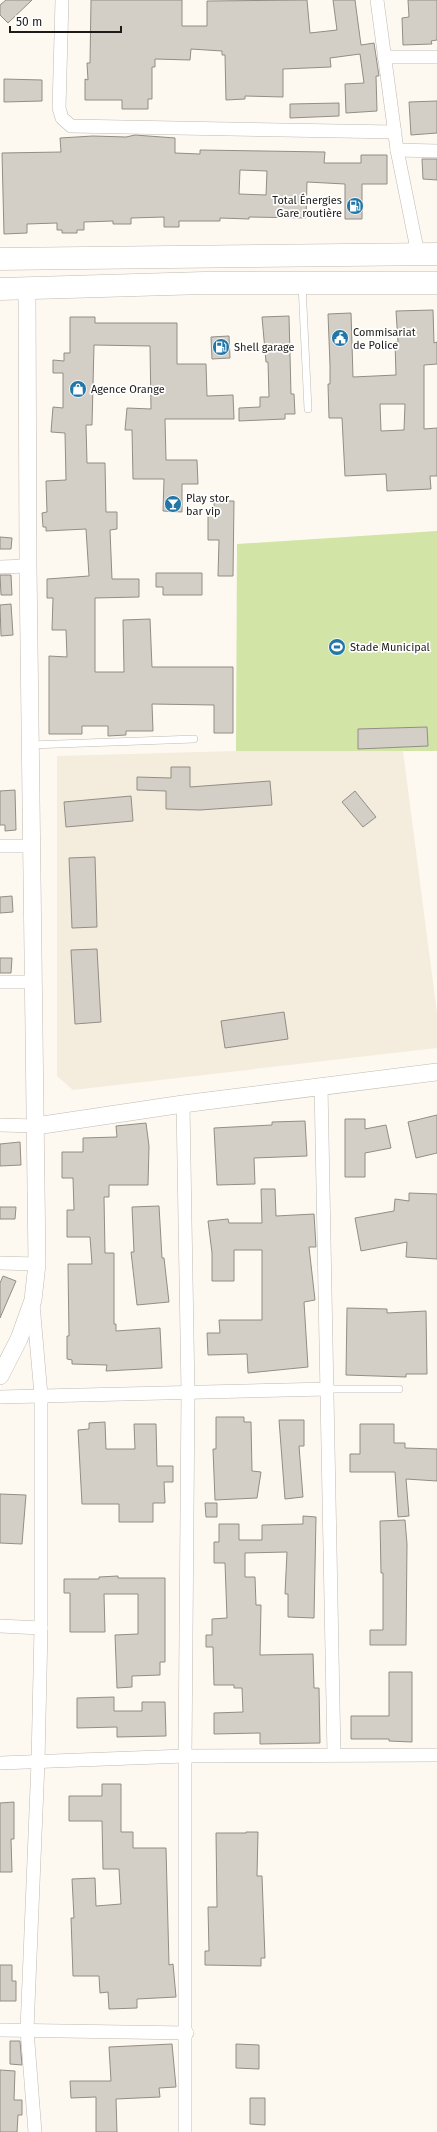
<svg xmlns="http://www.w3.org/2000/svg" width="437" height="2132" font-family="'Fira Sans',sans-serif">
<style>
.built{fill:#f4ecdd}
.green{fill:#d2e4a6}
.building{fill:#d3cfc6;stroke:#928e86;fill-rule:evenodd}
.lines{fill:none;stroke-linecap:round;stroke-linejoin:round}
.service-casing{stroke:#bfbbb3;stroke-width:8}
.minor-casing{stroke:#bfbbb3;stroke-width:14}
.tertiary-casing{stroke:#bfbbb3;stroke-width:18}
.trunk-casing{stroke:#bfbbb3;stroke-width:23}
.service{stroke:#fff;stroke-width:7}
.minor{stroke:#fff;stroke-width:13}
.tertiary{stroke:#fff;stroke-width:17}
.trunk{stroke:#fff;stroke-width:22}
.labels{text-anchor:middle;stroke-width:3.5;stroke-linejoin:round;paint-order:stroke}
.poi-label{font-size:11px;fill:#1d1b18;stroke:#fff;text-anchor:start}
</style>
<rect width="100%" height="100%" fill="#fdf9f0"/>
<polygon class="built" points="236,751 403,751 437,1013 437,1048 73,1090 57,1076 57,756"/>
<polygon class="green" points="437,531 437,751 236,751 237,544"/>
<g class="building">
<polygon points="6,0 32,0 8,23 0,15 0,5"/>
<polygon points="91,0 182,0 182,26 207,26 207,1 307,0 310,33 337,30 333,0 355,0 361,45 374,43 379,76 376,76 377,111 346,113 345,84 364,83 360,54 330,58 331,67 283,69 283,97 245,96 245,99 226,100 225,55 222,55 222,51 191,49 190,60 155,59 155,67 152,67 152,99 148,99 148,109 122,109 122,100 85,100 85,79 88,80 87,63 90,63"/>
<polygon points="408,0 437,0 437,40 431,41 432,44 403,45 402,18 409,17"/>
<polygon points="4,79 42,80 42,101 4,102"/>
<polygon points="437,101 437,133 411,135 409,102"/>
<polygon points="339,103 339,116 290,118 290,104"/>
<path d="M135,135L175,138V153L200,154V150L325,152L324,163H361V155H387V184H362V219H345V184L307,182L306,218L249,217V219L220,218V221H179V227H164V217L131,218V224H113V221L84,222V230H77V233H62V230H57V223L27,224V233L4,234L2,153L61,152L60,138L93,136L126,137ZM240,170L267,171L266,195L239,194Z"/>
<polygon points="422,159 437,159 437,180 423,179"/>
<path d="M433,310L434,343L437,342V364L424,365V429L437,428V476H430L431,489L387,491L386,474L345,476L342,418H329L328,384H330V365L328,314L351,313L353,377L396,375L395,342H398L396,311ZM380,404H405L404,430L381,431Z"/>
<polygon points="289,316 291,394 294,394 295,414 285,414 285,419 239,421 239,408 260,407 260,397 269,397 268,362 266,362 262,317"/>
<polygon points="70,317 95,317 95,323 177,323 177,364 206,364 207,396 233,395 234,419 165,419 166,460 197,460 198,484 182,484 182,512 163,511 164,479 133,479 132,430 125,430 127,408 151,409 150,346 94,345 92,425 86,425 87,463 105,463 106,512 117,512 117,529 110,530 112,579 139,579 139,597 95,598 95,672 124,672 123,620 150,619 152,667 233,667 233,733 214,733 214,705 152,704 153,731 126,731 126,735 108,736 108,726 82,726 82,734 49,734 49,656 67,657 66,630 52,630 53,598 47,598 47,579 89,576 86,529 46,531 46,527 43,527 42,513 47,512 46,481 66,480 65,433 51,432 53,407 63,408 63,373 53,373 53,360 64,361 64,353 70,353"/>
<polygon points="229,336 230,358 212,359 211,337"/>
<polygon points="214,501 234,501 233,576 218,576 219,540 208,540 208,514 214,514"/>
<polygon points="0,537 12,538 11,549 0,549"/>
<polygon points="156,573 202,573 202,595 163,595 163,587 156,587"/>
<polygon points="0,575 11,575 12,595 1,595"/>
<polygon points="11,604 13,635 1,636 0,605"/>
<polygon points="427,727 428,746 358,749 358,729"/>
<polygon points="171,767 190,767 190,787 270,781 272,805 200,810 166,809 166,791 137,790 137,777 171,778"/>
<polygon points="15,790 16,830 5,831 5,825 0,825 0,791"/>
<polygon points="355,791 376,817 363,827 342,802"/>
<polygon points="131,796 133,821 66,827 64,802"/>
<polygon points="95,857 97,927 72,928 69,858"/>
<polygon points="12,896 13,912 0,913 0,897"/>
<polygon points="97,949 101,1022 75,1024 71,950"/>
<polygon points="0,958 12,958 11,973 0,973"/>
<polygon points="284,1012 288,1039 225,1048 221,1021"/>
<polygon points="437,1115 437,1153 416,1158 408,1122"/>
<polygon points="345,1119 365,1119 365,1129 386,1125 391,1148 365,1153 365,1177 345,1177"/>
<polygon points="305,1121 307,1156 254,1158 255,1184 217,1185 214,1128 272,1125 272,1122"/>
<polygon points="146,1123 149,1146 148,1185 109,1185 109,1197 104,1197 105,1253 114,1253 114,1324 116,1324 116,1331 160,1328 162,1368 106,1371 107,1365 72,1364 72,1360 67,1359 67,1336 69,1336 68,1264 92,1264 90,1237 67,1237 67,1210 74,1210 73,1178 62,1178 62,1152 83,1152 83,1138 117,1137 116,1126"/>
<polygon points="20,1142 21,1165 0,1166 0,1144"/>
<polygon points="261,1189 275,1189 276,1216 314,1214 316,1247 309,1247 315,1300 304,1302 308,1367 248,1373 247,1354 208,1355 207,1333 220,1333 219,1320 262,1320 262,1250 234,1250 234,1281 212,1281 212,1253 208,1221 228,1219 229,1223 262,1223"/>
<polygon points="409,1193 437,1194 437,1259 406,1257 407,1242 361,1251 355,1218 394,1211 395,1199 409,1201"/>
<polygon points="159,1206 162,1258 164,1258 169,1302 137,1305 131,1252 134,1252 132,1207"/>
<polygon points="0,1207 16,1207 15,1219 0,1219"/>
<polygon points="3,1276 16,1281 0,1318 0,1283"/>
<polygon points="347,1308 387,1309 387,1313 426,1311 427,1374 406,1374 406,1377 346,1375"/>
<polygon points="216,1417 244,1417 244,1422 251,1422 252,1471 261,1472 257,1498 215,1500 213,1449 216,1449"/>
<polygon points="279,1420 304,1420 304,1446 299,1446 303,1497 285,1499"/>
<polygon points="105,1422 106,1449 135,1449 134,1424 156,1424 157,1466 173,1466 173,1482 164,1482 165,1503 153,1503 153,1522 119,1522 119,1504 82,1504 78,1430 89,1429 89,1423"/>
<polygon points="360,1424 394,1424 394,1443 405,1443 405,1448 437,1449 437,1481 406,1479 409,1516 398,1517 395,1472 350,1472 350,1454 360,1454"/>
<polygon points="0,1494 26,1495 22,1544 0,1543"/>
<polygon points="205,1503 217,1503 217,1517 206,1517"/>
<polygon points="303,1516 316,1517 314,1618 288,1617 288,1594 285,1594 287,1552 245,1553 245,1577 255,1577 256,1605 261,1605 260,1655 313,1654 314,1688 319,1688 320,1743 260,1744 260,1733 214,1734 214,1713 243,1712 242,1688 234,1688 234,1685 214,1685 213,1647 206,1647 206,1635 212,1635 212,1619 227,1618 225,1563 214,1563 214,1542 219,1542 219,1524 239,1524 239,1540 262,1540 262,1525 303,1524"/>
<polygon points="405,1520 407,1544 406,1645 370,1645 370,1630 383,1630 383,1573 381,1573 380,1521"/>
<polygon points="118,1576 118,1578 165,1578 165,1662 160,1662 160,1675 132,1676 132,1687 117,1688 115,1635 138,1634 138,1594 104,1594 105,1632 70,1632 70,1593 64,1593 64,1579 99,1579 99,1577"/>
<polygon points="389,1672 412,1672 412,1742 389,1741 389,1739 351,1739 351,1716 389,1716"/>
<polygon points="114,1697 114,1711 142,1711 142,1702 165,1702 166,1736 117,1737 117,1727 77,1728 77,1698"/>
<polygon points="102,1784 121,1784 121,1832 133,1832 133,1848 166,1848 169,1965 173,1964 176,1997 137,1999 137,2008 109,2009 108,1992 100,1993 99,1976 73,1976 71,1918 74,1918 72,1879 95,1878 96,1906 121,1904 119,1869 103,1869 102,1821 69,1821 69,1796 102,1796"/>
<polygon points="14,1802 14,1839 11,1839 12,1872 0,1872 0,1803"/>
<polygon points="246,1832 258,1832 257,1876 262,1876 265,1958 261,1958 261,1966 205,1965 205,1951 209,1951 208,1907 217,1907 216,1833 246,1833"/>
<polygon points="0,1965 12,1965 12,1981 16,1981 16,2001 0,2001"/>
<polygon points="10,2041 20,2041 22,2065 10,2064"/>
<polygon points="172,2044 176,2087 159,2088 160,2097 116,2099 117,2132 96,2132 96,2097 71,2098 70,2081 111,2081 109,2047"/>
<polygon points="236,2044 259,2045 259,2069 236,2068"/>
<polygon points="0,2070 15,2071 14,2100 22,2100 22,2115 18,2115 17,2132 0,2132"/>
<polygon points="250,2098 265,2098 265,2125 250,2124"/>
</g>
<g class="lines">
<g class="service-casing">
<g id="service">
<polyline points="302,285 308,409"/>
<polyline points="31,745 194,739"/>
<polyline points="328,1389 399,1389"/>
</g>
</g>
<g class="minor-casing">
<g id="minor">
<polyline points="62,0 59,108 62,118 71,126 395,132"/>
<polyline points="377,0 397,150 418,254"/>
<polyline points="384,57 437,57"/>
<polyline points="397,150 437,151"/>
<polyline points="0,567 28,566"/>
<polyline points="0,846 32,846"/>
<polyline points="0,982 34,982"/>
<polyline points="321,1085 334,1755"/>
<polyline points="183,1104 188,1393 185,1756 185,2132"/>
<polyline points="0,1125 36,1126"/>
<polyline points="0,1263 37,1264"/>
<polyline points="33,1304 41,1395 41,1628 38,1762 27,2030 35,2132"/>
<polyline points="0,1397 328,1389"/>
<polyline points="0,1626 41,1628"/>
<polyline points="0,1763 185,1756 437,1755"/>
<polyline points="0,2030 187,2033"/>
</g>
</g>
<g class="tertiary-casing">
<g id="tertiary">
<polyline points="36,1126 183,1104 437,1072"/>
<polyline points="0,1376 19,1339 33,1300 37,1264 28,566 27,289"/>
</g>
</g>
<g class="trunk-casing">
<g id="trunk">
<polyline points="0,259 437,254"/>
<polyline points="0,289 204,283 437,283"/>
</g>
</g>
<use href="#service" class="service"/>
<use href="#minor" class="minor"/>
<use href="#tertiary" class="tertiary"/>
<use href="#trunk" class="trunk"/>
</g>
<defs>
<g id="fuel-disc" transform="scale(0.9)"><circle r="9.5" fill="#2277a7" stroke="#fff"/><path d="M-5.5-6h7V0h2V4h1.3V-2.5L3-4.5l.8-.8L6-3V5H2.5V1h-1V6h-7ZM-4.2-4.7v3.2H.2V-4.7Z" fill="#fff"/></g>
<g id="civic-disc" transform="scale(0.9)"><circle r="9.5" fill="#2277a7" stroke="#fff"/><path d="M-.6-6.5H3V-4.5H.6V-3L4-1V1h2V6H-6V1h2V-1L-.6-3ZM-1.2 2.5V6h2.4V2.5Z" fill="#fff"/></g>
<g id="shop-disc" transform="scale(0.9)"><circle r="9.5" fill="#2277a7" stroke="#fff"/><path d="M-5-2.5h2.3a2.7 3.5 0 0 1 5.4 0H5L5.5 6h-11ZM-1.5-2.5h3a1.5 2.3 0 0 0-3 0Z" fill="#fff"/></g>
<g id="bar-disc" transform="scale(0.9)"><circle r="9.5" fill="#2277a7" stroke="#fff"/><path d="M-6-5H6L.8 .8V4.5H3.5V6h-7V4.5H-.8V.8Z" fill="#fff"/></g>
<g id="stadium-disc" transform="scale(0.9)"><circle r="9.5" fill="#2277a7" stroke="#fff"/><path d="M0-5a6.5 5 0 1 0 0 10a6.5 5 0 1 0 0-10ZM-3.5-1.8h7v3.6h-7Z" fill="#fff"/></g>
</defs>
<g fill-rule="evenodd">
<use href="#fuel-disc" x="355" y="206"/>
<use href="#civic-disc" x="340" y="338"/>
<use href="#fuel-disc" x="221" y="347"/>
<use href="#shop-disc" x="78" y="389"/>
<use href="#bar-disc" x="173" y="504"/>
<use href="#stadium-disc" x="337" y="647"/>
</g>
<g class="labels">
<g class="poi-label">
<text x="342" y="204" text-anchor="end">Total Énergies<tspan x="342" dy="13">Gare routière</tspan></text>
<text x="353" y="336">Commisariat<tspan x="353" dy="13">de Police</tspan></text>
<text x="234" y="351">Shell garage</text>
<text x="91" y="393">Agence Orange</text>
<text x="186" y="502">Play stor<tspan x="186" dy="13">bar vip</tspan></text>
<text x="350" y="651">Stade Municipal</text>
</g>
</g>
<path d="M10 26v6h111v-6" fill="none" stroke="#1d1b18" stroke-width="2"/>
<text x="16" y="26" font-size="12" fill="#1d1b18" stroke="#ffffff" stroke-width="3" paint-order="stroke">50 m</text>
</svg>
